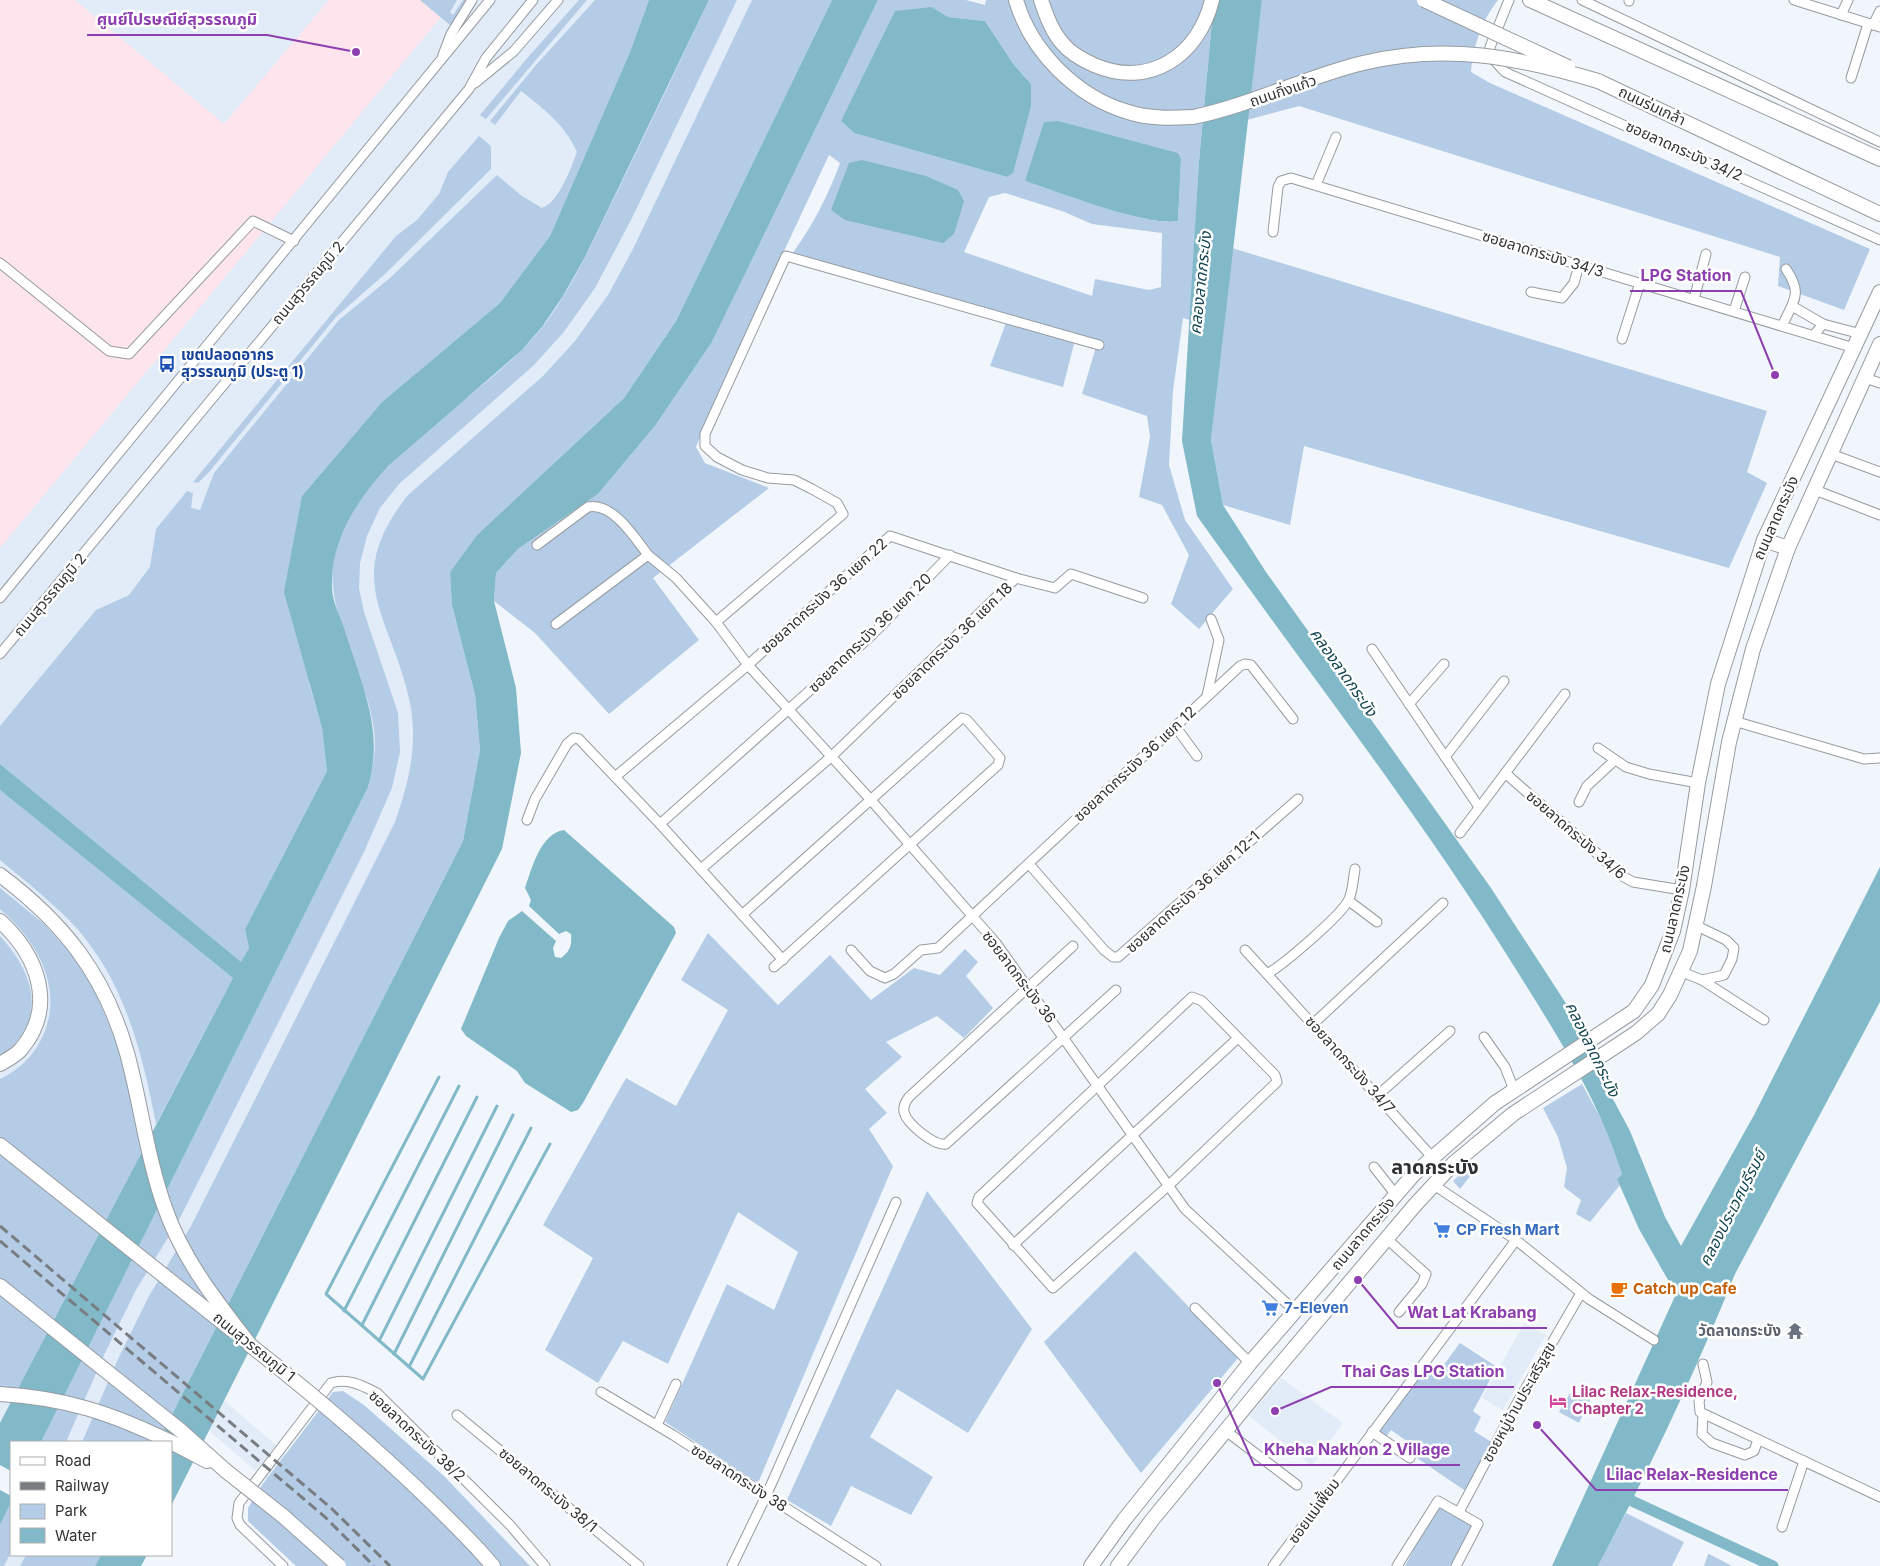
<svg xmlns="http://www.w3.org/2000/svg" width="1880" height="1566" font-family="Inter,'Noto Sans Thai',sans-serif">
<style>
.built{fill:#e2ecf8}
.industrial{fill:#fee4ec}
.green{fill:#b5cce7;fill-rule:evenodd}
.water{fill:#81b9c8}
.pier{fill:#f1f6fc}
.lines{fill:none;stroke-linecap:round;stroke-linejoin:round}
.stream{stroke:#81b9c8;stroke-width:3}
.canal{stroke:#81b9c8;stroke-width:11}
.minor-casing{stroke:#969ba0;stroke-width:11}
.primary-casing{stroke:#969ba0;stroke-width:16}
.trunk-casing{stroke:#969ba0;stroke-width:16}
.minor{stroke:#fff;stroke-width:9}
.primary{stroke:#fff;stroke-width:14}
.trunk{stroke:#fff;stroke-width:14}
.rail{stroke:#797c80;stroke-width:3;stroke-dasharray:10 5;stroke-linecap:butt}
.primary-bridge-casing{stroke:#969ba0;stroke-width:16;stroke-linecap:butt}
.trunk-bridge-casing{stroke:#969ba0;stroke-width:16;stroke-linecap:butt}
.primary-bridge{stroke:#fff;stroke-width:14}
.trunk-bridge{stroke:#fff;stroke-width:14}
.labels{text-anchor:middle;stroke-width:5;stroke-linejoin:round;paint-order:stroke}
.street-label{font-size:15px;fill:#303234;stroke:#fff}
.transit-label{font-size:15px;font-weight:bold;fill:#164399;stroke:#fff;text-anchor:start}
.shop-label{font-size:15px;font-weight:bold;fill:#366cbe;stroke:#fff;text-anchor:start}
.food-label{font-size:15px;font-weight:bold;fill:#c56008;stroke:#fff;text-anchor:start}
.worship-label{font-size:15px;font-weight:bold;fill:#5b616d;stroke:#fff;text-anchor:end}
.hotel-label{font-size:15px;font-weight:bold;fill:#b23c85;stroke:#fff;text-anchor:start}
.water-label{font-size:16px;font-style:italic;fill:#134651;stroke:#fff}
.district-label{font-size:20px;font-weight:bold;fill:#2d3135;stroke:#fff}
.leader{fill:none;stroke:#8e3faf;stroke-width:2}
.callout-dot{fill:#8e3faf;stroke:#fff;stroke-width:2}
.callout-label{font-size:16px;text-anchor:middle;font-weight:bold;fill:#8e3faf;stroke:#fff;stroke-width:5;stroke-linejoin:round;paint-order:stroke}
</style>
<rect width="100%" height="100%" fill="#f1f6fc"/>
<g class="built">
<polygon points="0,0 798,0 548,434 451,711 174,1357 326,1488 353,1554 159,1388 131,1442 11,1442 11,1555 74,1555 68,1566 0,1566"/>
<polygon points="1524,1323 1546,1335 1503,1410 1482,1398"/>
<polygon points="1281,1378 1343,1423 1312,1466 1249,1416"/>
</g>
<polygon class="industrial" points="0,0 75,0 224,124 329,0 420,0 441,17 0,548"/>
<g class="green">
<polygon points="420,0 457,0 450,12 453,15 463,0 468,0 451,26"/>
<polygon points="579,0 587,0 486,119 480,115 529,56"/>
<path d="M595,0H649L630,52L550,236L500,303L382,402L302,496L309,683L322,728L327,771L245,929L249,948L241,963L0,764V726L96,610L129,595L150,567L156,529L187,491L193,493L191,508L200,510L214,473L339,320L390,278L497,175L522,196L542,208C559,202 571,168 577,152C565,125 544,109 521,91L495,125L490,121L536,65Z"/>
<path d="M709,0H737L631,220L595,288L563,333L533,366L399,484L380,508L367,536L360,563L359,588L364,612L398,713L400,752L392,788L364,852L180,1218L136,1290L105,1353L66,1442H41L368,787C374,766 377,745 373,723C364,667 318,603 337,545C367,452 481,402 541,329C573,288 594,238 617,192C648,128 679,64 709,0Z"/>
<path d="M752,0H832L676,321L624,398L477,535L450,572L452,605L475,695L480,750L463,841L158,1442H82L118,1359L149,1296L191,1226L395,822C409,782 418,745 410,703C392,616 340,581 408,495L543,376L575,341L608,295L633,249Z"/>
<path d="M878,0H966L985,5L986,0H1214L1199,161L1190,320L1183,318L1173,391L1169,465L1185,520L1233,589L1199,629L1171,604L1189,555L1162,505L1139,497L1150,437L1147,416L1082,394L1096,347L1075,340L1063,387L990,366L1007,320L792,254C813,225 828,196 840,163L829,155L720,388L696,447L705,463L769,488L653,578L699,640L609,714L535,633L494,601L496,573L518,549L598,494L655,426L712,342ZM932,7L948,17L985,21L1014,65L1031,84L1007,177L854,133L841,121ZM1059,121L1177,153L1181,159L1178,221C1152,228 1055,191 1025,181ZM1005,193L1062,211L1092,224L1162,233L1161,287L1149,290L1095,279L1092,296L964,252L989,197Z"/>
<path d="M1262,0H1498C1481,22 1474,44 1471,72L1490,83L1870,249L1844,310L1778,286L1780,257L1299,106L1247,120Z"/>
<polygon points="479,136 491,146 491,169 386,273 336,317 210,471 198,483 193,482 396,236 417,220 439,194 448,172"/>
<polygon points="1232,248 1767,411 1747,472 1767,483 1729,568 1304,446 1290,525 1223,505 1211,440"/>
<path d="M0,790L233,978L156,1124C142,1051 123,975 69,920C48,899 23,879 0,860Z"/>
<path d="M0,888L44,924L73,956L95,991L121,1054L142,1152L18,1389L0,1388V1079C15,1072 28,1061 37,1047C68,997 41,944 0,909Z"/>
<polygon points="708,933 778,1005 830,955 871,1000 914,968 940,975 965,949 978,962 966,976 993,1008 964,1038 937,1016 886,1042 902,1057 865,1089 887,1113 869,1129 893,1166 758,1483 665,1422 727,1284 774,1310 798,1252 738,1212 668,1364 623,1341 598,1383 545,1350 593,1258 543,1225 626,1078 676,1106 728,1010 681,980"/>
<path d="M0,936C36,975 48,1022 0,1057Z"/>
<polygon points="1582,1084 1612,1139 1622,1174 1617,1179 1620,1185 1590,1222 1576,1214 1581,1200 1564,1187 1567,1168 1558,1137 1543,1108"/>
<polygon points="1470,1165 1475,1170 1460,1189 1453,1181"/>
<polygon points="927,1191 1032,1329 968,1433 897,1389 870,1437 933,1477 911,1515 851,1486 831,1526 787,1500"/>
<polygon points="1135,1251 1238,1358 1141,1473 1044,1342"/>
<polygon points="1460,1343 1497,1367 1473,1411 1481,1417 1474,1431 1493,1443 1467,1492 1414,1456 1418,1449 1391,1430 1386,1437 1377,1431 1425,1366 1437,1374"/>
<polygon points="1572,1390 1590,1400 1579,1423 1559,1412"/>
<polygon points="343,1391 364,1405 444,1476 530,1566 296,1566 248,1521 248,1508 262,1485 333,1392"/>
<polygon points="11,1503 11,1552 4,1566 0,1566 0,1525"/>
<polygon points="1437,1506 1474,1524 1450,1566 1405,1566"/>
<polygon points="1626,1513 1684,1542 1672,1566 1598,1566"/>
<polygon points="1708,1554 1709,1554 1732,1566 1704,1566"/>
<polygon points="26,1555 101,1555 95,1566 20,1566"/>
</g>
<g class="water">
<path d="M649,0H709L585,257L563,296L542,327L522,350L388,466C357,500 330,540 332,588C332,601 340,616 344,628C361,683 385,730 368,787L41,1442H11V1503L0,1525V1423L233,978L0,790V764L241,962L249,948L245,929L327,771L322,728L284,592L302,496L382,402L500,303L550,236L630,52Z"/>
<polygon points="832,0 878,0 712,342 655,426 598,494 518,549 496,573 494,601 516,688 521,753 502,849 171,1506 171,1442 158,1442 463,841 480,750 475,695 452,605 450,572 477,535 624,398 676,321"/>
<path d="M1214,0H1262L1211,440L1223,505L1266,572L1491,888L1580,1025L1598,1071L1630,1131L1665,1217L1681,1246L1754,1115L1880,867V1002L1735,1274C1695,1373 1648,1472 1598,1566H1552L1676,1294L1639,1229L1617,1179L1622,1174C1600,1102 1557,1035 1517,971C1419,813 1304,667 1197,516L1182,441L1199,161Z"/>
<polygon points="932,7 948,17 985,21 1014,65 1031,84 1031,106 1013,173 1007,177 854,133 841,121 895,11"/>
<path d="M1059,121L1178,153L1181,159L1178,221C1148,227 1058,192 1025,181L1044,122Z"/>
<polygon points="862,160 926,176 958,190 964,201 954,234 943,243 845,220 831,210 849,163"/>
<path d="M564,830L674,927L676,933L583,1103L578,1110L571,1112L525,1083L517,1071L466,1036L461,1029L499,938L508,921L522,911L556,941L553,948L555,957L561,958C570,951 572,946 571,934L566,931L559,934L529,906L531,900L525,888C532,868 540,834 564,830Z"/>
<polygon points="101,1555 147,1555 141,1566 95,1566"/>
</g>
<polygon class="pier" points="0,1465 11,1471 11,1496 0,1490"/>
<g class="lines">
<g class="stream">
<polyline points="439,1077 326,1294 423,1379 550,1144"/>
<polyline points="344,1311 459,1086"/>
<polyline points="362,1325 477,1097"/>
<polyline points="379,1341 497,1106"/>
<polyline points="394,1354 513,1115"/>
<polyline points="409,1367 531,1128"/>
</g>
<polyline class="canal" points="1619,1495 1773,1566"/>
<g class="minor-casing">
<g id="minor">
<polyline points="1509,0 1490,47 1491,57 1505,72 1880,240"/>
<polyline points="1582,0 1880,142"/>
<polyline points="1794,0 1880,27"/>
<polyline points="1629,1 1629,0"/>
<polyline points="1841,15 1848,0"/>
<polyline points="1873,25 1880,11"/>
<polyline points="443,55 451,34 472,0"/>
<polyline points="1851,78 1868,24"/>
<polyline points="475,83 514,51 558,0"/>
<polyline points="1316,185 1336,137"/>
<polyline points="1273,232 1278,187 1281,181 1291,178 1854,348"/>
<polyline points="0,263 109,351 129,354 253,221 294,241"/>
<polyline points="1531,292 1562,298 1574,283 1579,265"/>
<polyline points="1694,299 1706,254"/>
<polyline points="1792,306 1823,324"/>
<polyline points="1734,311 1745,277"/>
<path d="M1782,326C1794,300 1803,294 1786,269"/>
<polyline points="1814,335 1823,324 1861,334"/>
<polyline points="1622,339 1640,283"/>
<polyline points="1865,378 1880,383"/>
<polyline points="1831,454 1880,472"/>
<polyline points="1815,490 1880,515"/>
<path d="M537,545L588,507C613,502 635,538 648,555"/>
<polyline points="0,598 490,0"/>
<polyline points="716,622 843,514 837,503 812,489 794,480 768,478 742,470 717,457 705,446 705,434 786,256 1099,345"/>
<polyline points="556,624 648,555 676,578 716,622 748,665 870,799 996,943 1185,1209 1296,1312"/>
<polyline points="1372,649 1479,807"/>
<polyline points="0,654 469,89 486,58 533,0"/>
<polyline points="1207,696 1219,640 1211,619"/>
<polyline points="1409,704 1444,664"/>
<polyline points="1734,721 1864,759 1880,758"/>
<polyline points="1175,726 1197,756"/>
<polyline points="1598,748 1626,767 1649,774 1698,783"/>
<polyline points="1445,757 1504,681"/>
<polyline points="1505,773 1624,877 1633,882 1682,890"/>
<polyline points="615,777 748,665 890,536 1016,578"/>
<polyline points="1579,802 1587,786 1615,760"/>
<polyline points="527,820 535,799 567,744 574,738 579,739 660,824 783,960"/>
<polyline points="660,824 872,635 950,555"/>
<polyline points="1460,833 1565,694"/>
<polyline points="1029,864 1104,950 1113,957 1118,957 1298,799"/>
<polyline points="701,869 832,756 1016,578 1055,588 1071,574 1143,598"/>
<path d="M1355,869C1353,879 1353,890 1349,899C1343,914 1283,965 1267,974L1432,1157"/>
<polyline points="1349,901 1377,922"/>
<polyline points="743,914 962,718 967,720 1000,758 998,765 774,967"/>
<polyline points="1695,925 1726,940 1734,948 1732,959 1724,975 1702,980"/>
<path d="M1073,946L909,1097C905,1102 903,1106 904,1112C907,1124 934,1146 946,1144L1116,990"/>
<polyline points="851,950 870,971 885,978 894,974 921,950 938,948 1240,666 1245,664 1251,665 1293,719"/>
<polyline points="1245,950 1267,974"/>
<polyline points="1682,972 1702,980 1764,1020"/>
<polygon points="1192,997 1202,1001 1275,1075 1277,1082 1168,1186 1053,1288 977,1203 979,1197"/>
<polyline points="1313,1024 1443,903"/>
<polyline points="1484,1037 1505,1067 1514,1090"/>
<polyline points="1378,1095 1450,1031"/>
<polyline points="1374,1167 1396,1195"/>
<polyline points="1434,1185 1516,1240 1589,1299 1654,1340"/>
<polyline points="1387,1239 1426,1274 1422,1284 1399,1312"/>
<polyline points="1013,1245 1238,1038"/>
<polyline points="1195,1308 1250,1363"/>
<polyline points="1703,1364 1707,1382 1699,1401 1700,1412 1880,1497"/>
<polyline points="601,1392 673,1435 876,1566"/>
<polyline points="1703,1414 1702,1434 1712,1443 1745,1455 1754,1451 1758,1440"/>
<polyline points="457,1415 639,1566"/>
<polyline points="657,1425 676,1384"/>
<polyline points="1226,1431 1297,1485"/>
<polyline points="1372,1432 1410,1458"/>
<polyline points="1459,1512 1516,1405 1581,1293"/>
<polyline points="1782,1527 1804,1461"/>
<path d="M283,1566L240,1525L237,1518L239,1503L331,1383C348,1378 361,1385 377,1393L510,1525L545,1566"/>
<polyline points="732,1566 766,1496 896,1202"/>
<polyline points="1273,1566 1516,1240"/>
<polyline points="1397,1566 1438,1501 1478,1524 1456,1566"/>
</g>
</g>
<g class="primary-casing">
<g id="primary">
<path d="M1016,0C1031,52 1077,97 1128,112C1150,119 1171,118 1193,117"/>
<path d="M1041,0C1046,15 1052,32 1063,44C1071,54 1083,60 1094,65C1150,89 1199,55 1212,0"/>
<polyline points="1530,0 1880,159"/>
<polyline points="1598,81 1880,214"/>
<polyline points="1764,540 1788,548"/>
<polyline points="1091,1566 1124,1520 1250,1363 1414,1174 1495,1103 1634,1011 1652,985 1673,931 1682,890 1698,783 1718,684 1764,540 1880,292"/>
<polyline points="1118,1566 1152,1520 1269,1378 1415,1205 1453,1164 1513,1114 1636,1033 1658,1014 1670,995 1690,951 1704,886 1729,742 1753,649 1788,548 1880,344"/>
</g>
</g>
<g class="trunk-casing">
<g id="trunk">
<path d="M0,875C64,923 105,975 127,1053C141,1104 147,1158 165,1208C183,1260 217,1302 250,1345"/>
<path d="M0,921C37,955 57,1005 22,1048C17,1055 7,1060 0,1064"/>
<polyline points="0,1145 232,1330"/>
<polyline points="0,1286 180,1430 226,1471"/>
<path d="M0,1394C66,1398 111,1413 171,1442"/>
<polyline points="171,1442 207,1461"/>
<polyline points="478,1549 493,1566"/>
</g>
</g>
<use href="#minor" class="minor"/>
<use href="#primary" class="primary"/>
<use href="#trunk" class="trunk"/>
<g class="rail">
<polyline points="0,1226 332,1509 390,1566"/>
<polyline points="0,1241 325,1517 374,1566"/>
</g>
<g class="primary-bridge-casing">
<g id="primary-bridge">
<polyline points="1424,0 1568,67"/>
<path d="M1193,117C1252,105 1305,77 1363,63C1447,43 1517,57 1598,81"/>
</g>
</g>
<g class="trunk-bridge-casing">
<g id="trunk-bridge">
<path d="M250,1345C330,1408 408,1475 478,1549"/>
<polyline points="226,1471 283,1516 339,1566"/>
</g>
</g>
<use href="#primary-bridge" class="primary-bridge"/>
<use href="#trunk-bridge" class="trunk-bridge"/>
</g>
<defs>
<g id="bus-bare" transform="scale(1.35)"><path d="M-5-6H5V4H4V6H2V4H-2V6H-4V4H-5ZM-3.5-4V0h7V-4ZM-3.5 1.2v1.5H-2V1.2ZM2 1.2v1.5H3.5V1.2Z" fill="#1a4fb4" stroke="#fff" stroke-width="2.5" paint-order="stroke"/></g>
<g id="supermarket-bare" transform="scale(1.35)"><path d="M-6-5.5h2.5l.6 2H6L4.5 2H-2.5L-4.4-4H-6ZM-1.5 3.2a1.3 1.3 0 1 0 .1 0ZM3 3.2a1.3 1.3 0 1 0 .1 0Z" fill="#3f7fe0" stroke="#fff" stroke-width="2.5" paint-order="stroke"/></g>
<g id="cafe-bare" transform="scale(1.35)"><path d="M-5.5-4.5H6V0H3Q3 3.5 0 3.5H-2.5Q-5.5 3.5-5.5 0ZM3-3.2v2h1.7v-2ZM-6 4.5H4V6H-6Z" fill="#e8710a" stroke="#fff" stroke-width="2.5" paint-order="stroke"/></g>
<g id="temple-bare" transform="scale(1.35)"><path d="M0-6L5-2H3V0L6.5 2.5H4V6H1.5V3h-3V6H-4V2.5H-6.5L-3 0V-2H-5Z" fill="#6b7280" stroke="#fff" stroke-width="2.5" paint-order="stroke"/></g>
<g id="hotel-bare" transform="scale(1.35)"><path d="M-6-4.5h1.5V1H6V5H4.5V3h-9V5H-6ZM-4 0a1.8 1.8 0 1 1 3.6 0ZM.5 0V-2.5h3Q6-2.5 6 0Z" fill="#d1479c" stroke="#fff" stroke-width="2.5" paint-order="stroke"/></g>
</defs>
<g fill-rule="evenodd">
<use href="#bus-bare" x="167" y="364"/>
<use href="#supermarket-bare" x="1442" y="1230"/>
<use href="#cafe-bare" x="1619" y="1289"/>
<use href="#supermarket-bare" x="1270" y="1308"/>
<use href="#temple-bare" x="1795" y="1331"/>
<use href="#hotel-bare" x="1558" y="1401"/>
</g>
<g class="labels">
<g class="street-label">
<text transform="translate(1283 91) rotate(-19)" y="5">ถนนกิ่งแก้ว</text>
<text transform="translate(1652 106) rotate(25)" y="5">ถนนร่มเกล้า</text>
<text transform="translate(1684 151) rotate(24)" y="5">ซอยลาดกระบัง 34/2</text>
<text transform="translate(1543 254) rotate(17)" y="5">ซอยลาดกระบัง 34/3</text>
<text transform="translate(308 283) rotate(-50)" y="5">ถนนสุวรรณภูมิ 2</text>
<text transform="translate(1776 518) rotate(-66)" y="5">ถนนลาดกระบัง</text>
<text transform="translate(50 595) rotate(-50)" y="5">ถนนสุวรรณภูมิ 2</text>
<text transform="translate(824 596) rotate(-42)" y="5">ซอยลาดกระบัง 36 แยก 22</text>
<text transform="translate(870 633) rotate(-44)" y="5">ซอยลาดกระบัง 36 แยก 20</text>
<text transform="translate(952 641) rotate(-44)" y="5">ซอยลาดกระบัง 36 แยก 18</text>
<text transform="translate(1135 764) rotate(-43)" y="5">ซอยลาดกระบัง 36 แยก 12</text>
<text transform="translate(1576 835) rotate(41)" y="5">ซอยลาดกระบัง 34/6</text>
<text transform="translate(1193 892) rotate(-42)" y="5">ซอยลาดกระบัง 36 แยก 12-1</text>
<text transform="translate(1675 909) rotate(-77)" y="5">ถนนลาดกระบัง</text>
<text transform="translate(1019 977) rotate(53)" y="5">ซอยลาดกระบัง 36</text>
<text transform="translate(1350 1065) rotate(48)" y="5">ซอยลาดกระบัง 34/7</text>
<text transform="translate(1363 1234) rotate(-50)" y="5">ถนนลาดกระบัง</text>
<text transform="translate(254 1347) rotate(39)" y="5">ถนนสุวรรณภูมิ 1</text>
<text transform="translate(1519 1402) rotate(-61)" y="5">ซอยหมู่บ้านประเสริฐสุข</text>
<text transform="translate(417 1436) rotate(43)" y="5">ซอยลาดกระบัง 38/2</text>
<text transform="translate(739 1478) rotate(33)" y="5">ซอยลาดกระบัง 38</text>
<text transform="translate(548 1490) rotate(40)" y="5">ซอยลาดกระบัง 38/1</text>
<text transform="translate(1314 1511) rotate(-54)" y="5">ซอยแม่เฟี้ยม</text>
</g>
<g class="transit-label">
<text x="181" y="360">เขตปลอดอากร<tspan x="181" dy="17">สุวรรณภูมิ (ประตู 1)</tspan></text>
</g>
<g class="shop-label">
<text x="1456" y="1235">CP Fresh Mart</text>
<text x="1284" y="1313">7-Eleven</text>
</g>
<g class="food-label">
<text x="1633" y="1294">Catch up Cafe</text>
</g>
<g class="worship-label">
<text x="1781" y="1336">วัดลาดกระบัง</text>
</g>
<g class="hotel-label">
<text x="1572" y="1397">Lilac Relax-Residence,<tspan x="1572" dy="17">Chapter 2</tspan></text>
</g>
<g class="water-label">
<text transform="translate(1200 283) rotate(-84)" y="6">คลองลาดกระบัง</text>
<text transform="translate(1344 672) rotate(55)" y="6">คลองลาดกระบัง</text>
<text transform="translate(1593 1049) rotate(64)" y="6">คลองลาดกระบัง</text>
<text transform="translate(1732 1208) rotate(-63)" y="6">คลองประเวศบุรีรมย์</text>
</g>
<g class="district-label">
<text x="1435" y="1174">ลาดกระบัง</text>
</g>
</g>
<path class="leader" d="M356 52L267 35H87M1775 375L1741 291H1630M1358 1280L1398 1328H1547M1275 1411L1331 1387H1514M1217 1383L1254 1465H1460M1537 1425L1596 1490H1788"/>
<g class="callout-dot">
<circle cx="356" cy="52" r="5"/>
<circle cx="1775" cy="375" r="5"/>
<circle cx="1358" cy="1280" r="5"/>
<circle cx="1275" cy="1411" r="5"/>
<circle cx="1217" cy="1383" r="5"/>
<circle cx="1537" cy="1425" r="5"/>
</g>
<g class="callout-label">
<text x="177" y="25">ศูนย์ไปรษณีย์สุวรรณภูมิ</text>
<text x="1686" y="281">LPG Station</text>
<text x="1472" y="1318">Wat Lat Krabang</text>
<text x="1423" y="1377">Thai Gas LPG Station</text>
<text x="1357" y="1455">Kheha Nakhon 2 Village</text>
<text x="1692" y="1480">Lilac Relax-Residence</text>
</g>
<rect x="10" y="1441" width="162" height="115" fill="#ffffff" stroke="#acadae"/>
<rect x="20" y="1457" width="25" height="8" fill="#ffffff" stroke="#acadae"/>
<text x="55" y="1466" font-size="15" fill="#303234">Road</text>
<rect x="20" y="1482" width="25" height="8" fill="#797c80" stroke="#acadae"/>
<text x="55" y="1491" font-size="15" fill="#303234">Railway</text>
<rect x="20" y="1504" width="25" height="15" fill="#b5cce7" stroke="#acadae"/>
<text x="55" y="1516" font-size="15" fill="#303234">Park</text>
<rect x="20" y="1528" width="25" height="15" fill="#81b9c8" stroke="#acadae"/>
<text x="55" y="1541" font-size="15" fill="#303234">Water</text>
</svg>
